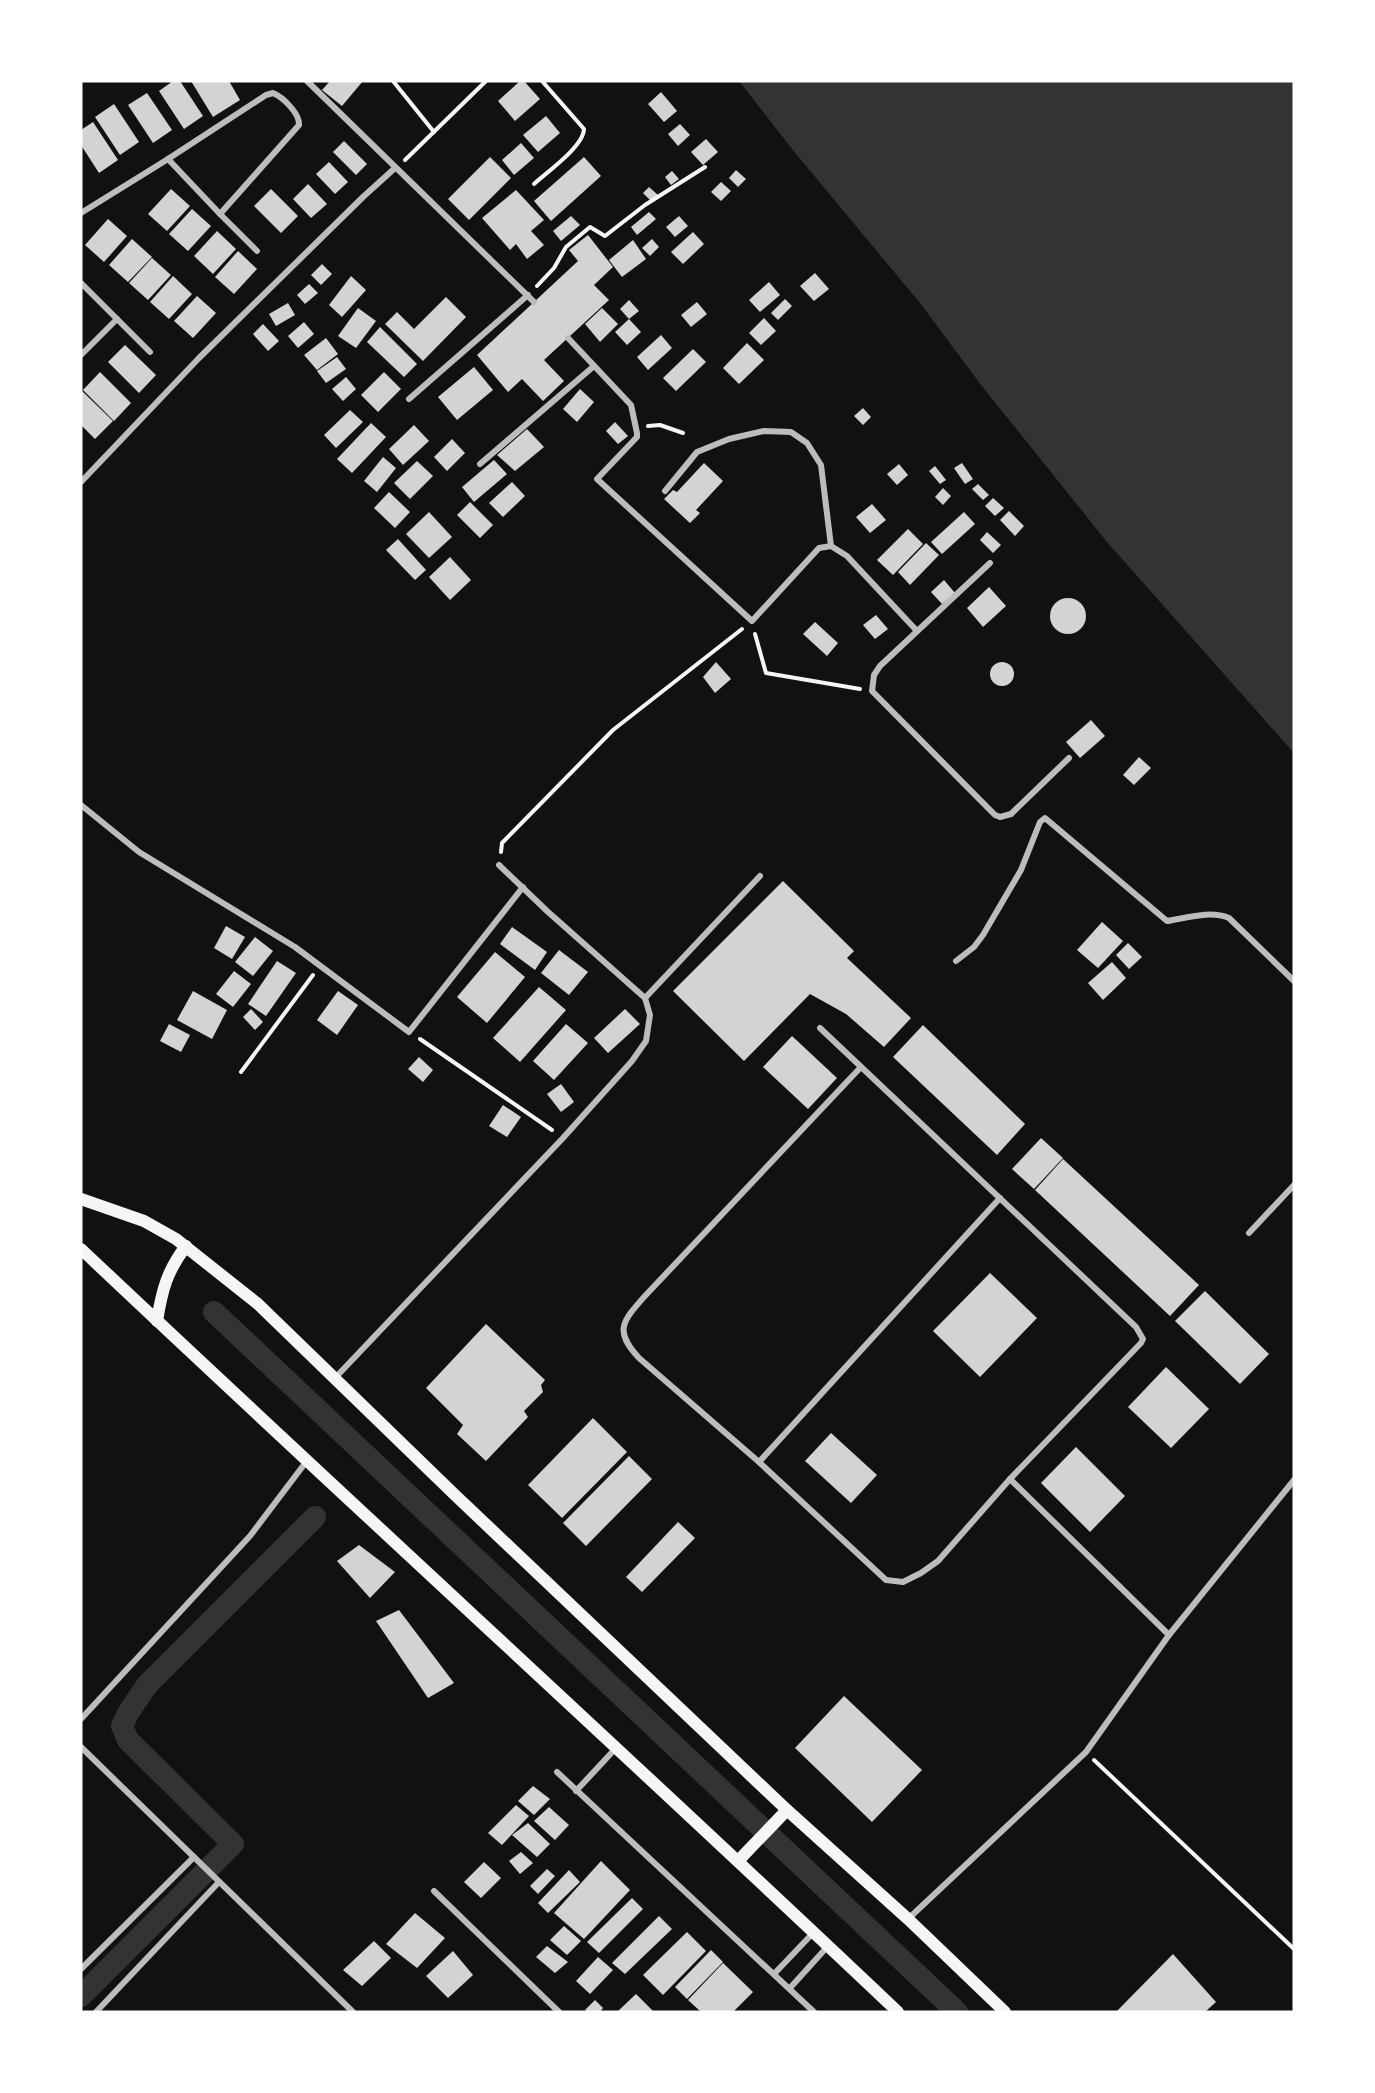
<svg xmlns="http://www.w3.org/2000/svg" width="1375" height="2093" font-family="Karla,sans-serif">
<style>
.water{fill:#333}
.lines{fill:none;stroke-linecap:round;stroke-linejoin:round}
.canal{stroke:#333;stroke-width:22}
.building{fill:#d3d3d3}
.path{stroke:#f5f5f5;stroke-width:4}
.minor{stroke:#bcbcbc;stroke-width:6}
.secondary{stroke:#f5f5f5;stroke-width:12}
</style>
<rect width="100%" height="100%" fill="#111"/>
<polygon class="water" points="739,81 1294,81 1294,753 1107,542 981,385 920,303 792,149"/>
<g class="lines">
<g class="canal">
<polyline points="214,1312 957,2012"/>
<polyline points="81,1996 233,1844 128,1740 122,1726 128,1713 147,1685 315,1517"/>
</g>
</g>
<g class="building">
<polygon points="173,81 180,81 203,116 184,129 159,91"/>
<polygon points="191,81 229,81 240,100 213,117"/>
<polygon points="330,81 363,81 342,106 322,90"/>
<polygon points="520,81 524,81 540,99 515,121 498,101"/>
<polygon points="661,92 677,111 664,122 648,104"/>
<polygon points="147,93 172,130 153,143 128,105"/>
<polygon points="114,104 139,142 120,155 95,117"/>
<polygon points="546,116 560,133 538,152 523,135"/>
<polygon points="93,122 118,160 99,173 81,145 81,130"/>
<polygon points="680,124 690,135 678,146 668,134"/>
<polygon points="706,139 718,152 703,165 691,152"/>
<polygon points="344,141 367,164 356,175 333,152"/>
<polygon points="521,143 534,158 514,175 502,160"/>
<polygon points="490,157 511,178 469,220 448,199"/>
<polygon points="584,157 601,176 551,221 534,201"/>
<polygon points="329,162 348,182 335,194 316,174"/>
<polygon points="736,170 746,179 738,187 729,178"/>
<polygon points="672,171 679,179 671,185 665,177"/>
<polygon points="721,182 731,191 721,201 711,192"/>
<polygon points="308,184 327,204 311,218 293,199"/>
<polygon points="649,187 658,195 652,202 643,193"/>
<polygon points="171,189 190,206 167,231 148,214"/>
<polygon points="271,189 298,216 281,233 254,206"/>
<polygon points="516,190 544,220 531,231 544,245 527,259 516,244 510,250 482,218"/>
<polygon points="192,209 211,226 188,251 169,234"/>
<polygon points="649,212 656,219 637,235 631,227"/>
<polygon points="571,216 580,225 561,241 553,231"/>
<polygon points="679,216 688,226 675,237 666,227"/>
<polygon points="108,219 127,236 104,262 85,245"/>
<polygon points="217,231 236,249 213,274 194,256"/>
<polygon points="693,232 704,244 683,264 671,252"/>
<polygon points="588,235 613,267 594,285 609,300 544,360 564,381 543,401 522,379 508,392 477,355 578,261 569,250"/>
<polygon points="132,239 152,257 128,282 109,265"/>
<polygon points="652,239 659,247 650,256 642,248"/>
<polygon points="633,240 646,259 622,277 609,260"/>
<polygon points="238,251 257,269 234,294 215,277"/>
<polygon points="152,258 171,275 148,300 129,283"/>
<polygon points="322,264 332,274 321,285 311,275"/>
<polygon points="815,273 829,289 814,301 800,286"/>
<polygon points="173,276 192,294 169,319 150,302"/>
<polygon points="351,276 366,290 342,317 329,305"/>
<polygon points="769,282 780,295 760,312 749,300"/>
<polygon points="309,284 318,293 305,304 297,295"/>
<polygon points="197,296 216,313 193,338 174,321"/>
<polygon points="446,297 466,317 423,361 385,324 397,312 414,329"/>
<polygon points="785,299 792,306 778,320 771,313"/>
<polygon points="629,300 639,311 629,319 620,309"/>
<polygon points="697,302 707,314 691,327 681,315"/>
<polygon points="288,303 295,315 276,326 269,314"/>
<polygon points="358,308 376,321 356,348 338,336"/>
<polygon points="602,308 618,324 600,342 585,324"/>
<polygon points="764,318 776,331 761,345 749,333"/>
<polygon points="629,319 641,332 627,345 615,332"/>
<polygon points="304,322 314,334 298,348 288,336"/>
<polygon points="263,324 279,341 268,351 253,334"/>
<polygon points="380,327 417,364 404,377 367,342"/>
<polygon points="661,335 672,348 648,370 637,357"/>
<polygon points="326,338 338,354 317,370 304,355"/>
<polygon points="747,343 764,360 739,384 723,368"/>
<polygon points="125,345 156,375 139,393 108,362"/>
<polygon points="693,349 706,362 676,391 663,378"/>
<polygon points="337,357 346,369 326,383 317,371"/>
<polygon points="474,367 493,390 457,420 438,397"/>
<polygon points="100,372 131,403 114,421 83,390"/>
<polygon points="384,372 401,389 378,412 361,395"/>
<polygon points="346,377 356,389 343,401 332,389"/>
<polygon points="580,389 594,402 577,422 563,409"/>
<polygon points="81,390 113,421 95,439 81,425"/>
<polygon points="863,408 871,417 863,425 854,416"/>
<polygon points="350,410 363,422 336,448 324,435"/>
<polygon points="615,422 628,436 618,444 606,431"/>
<polygon points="371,423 386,437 352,473 337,459"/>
<polygon points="414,425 429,441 403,465 389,449"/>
<polygon points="527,429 544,447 515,471 497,455"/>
<polygon points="452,439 465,453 447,471 434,457"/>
<polygon points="383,457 396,468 377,492 364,481"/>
<polygon points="494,460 507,474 474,502 462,487"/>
<polygon points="417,461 433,476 410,499 394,483"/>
<polygon points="704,463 723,481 696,510 700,513 690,523 664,499 673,490 677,492"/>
<polygon points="962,463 973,479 965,484 954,468"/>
<polygon points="899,464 908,475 897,485 887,474"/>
<polygon points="935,466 946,480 940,484 929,471"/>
<polygon points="512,482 525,496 503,517 489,503"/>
<polygon points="978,484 989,495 983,500 972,489"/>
<polygon points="943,488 951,496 943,505 935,497"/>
<polygon points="389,492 410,512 395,528 374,508"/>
<polygon points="993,498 1004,508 995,516 985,506"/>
<polygon points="470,502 493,525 480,538 457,515"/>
<polygon points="872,504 886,520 870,533 856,517"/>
<polygon points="1009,511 1024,526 1015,536 1000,520"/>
<polygon points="429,512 452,537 429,558 406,534"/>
<polygon points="964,512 975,524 942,554 931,542"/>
<polygon points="908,529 923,544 893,575 877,560"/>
<polygon points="987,532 1001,545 993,553 980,540"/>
<polygon points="398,539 426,570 415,580 386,550"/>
<polygon points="926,543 939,555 910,585 898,572"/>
<polygon points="450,557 471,580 450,600 429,577"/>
<polygon points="944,580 955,593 942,604 931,592"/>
<polygon points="989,587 1006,606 983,627 967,608"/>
<circle cx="1068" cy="616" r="18"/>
<polygon points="876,615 888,629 875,639 863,625"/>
<polygon points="815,622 838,643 827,656 803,634"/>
<circle cx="1002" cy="674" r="12"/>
<polygon points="716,662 731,679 715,693 703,677"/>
<polygon points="1091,720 1105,736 1080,758 1066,742"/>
<polygon points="1139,757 1151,768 1134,785 1123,775"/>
<polygon points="783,881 854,951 847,958 911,1018 884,1047 846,1014 810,994 744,1061 673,991"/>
<polygon points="1102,922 1123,941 1098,968 1077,950"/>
<polygon points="226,926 245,937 232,959 214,948"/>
<polygon points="512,927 547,952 535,970 500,944"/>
<polygon points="255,937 273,951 253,976 235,962"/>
<polygon points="1128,943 1142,957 1129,969 1116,955"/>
<polygon points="559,950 588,972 569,995 541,973"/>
<polygon points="495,952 525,977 487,1023 457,997"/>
<polygon points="277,961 296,973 266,1016 248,1004"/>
<polygon points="1112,962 1126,978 1103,1000 1088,983"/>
<polygon points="234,971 251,984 233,1007 216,994"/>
<polygon points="539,987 566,1010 520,1062 493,1038"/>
<polygon points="193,991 227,1010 212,1039 177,1020"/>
<polygon points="338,991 358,1005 337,1035 317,1020"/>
<polygon points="251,1009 263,1022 255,1030 243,1017"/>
<polygon points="625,1009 640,1024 608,1053 594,1038"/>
<polygon points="169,1024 190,1035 181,1052 160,1041"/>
<polygon points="566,1024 588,1043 554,1080 533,1061"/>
<polygon points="923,1025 1025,1124 997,1155 893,1057"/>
<polygon points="792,1036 837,1078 808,1109 763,1067"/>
<polygon points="419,1057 433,1070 423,1082 408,1069"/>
<polygon points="561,1084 574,1102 561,1112 547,1094"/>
<polygon points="503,1105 521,1117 507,1137 489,1126"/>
<polygon points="1041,1138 1063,1158 1034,1189 1012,1169"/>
<polygon points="1063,1159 1199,1285 1170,1316 1035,1190"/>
<polygon points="990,1273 1037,1318 980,1377 933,1331"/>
<polygon points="1205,1291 1269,1354 1240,1384 1175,1321"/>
<polygon points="486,1324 545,1380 541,1385 543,1392 524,1411 528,1417 486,1461 457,1434 463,1425 426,1388"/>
<polygon points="1166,1367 1209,1409 1171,1448 1128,1407"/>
<polygon points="593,1418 627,1452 562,1518 528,1485"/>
<polygon points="831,1433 877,1475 851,1503 805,1461"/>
<polygon points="1076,1447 1125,1496 1090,1532 1041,1483"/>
<polygon points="629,1456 652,1479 586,1546 563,1523"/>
<polygon points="678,1522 695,1538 642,1592 626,1577"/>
<polygon points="359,1545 395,1572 370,1598 337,1561"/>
<polygon points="399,1610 454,1683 428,1698 376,1621"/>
<polygon points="844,1696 922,1770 872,1822 795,1748"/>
<polygon points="533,1786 550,1799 534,1815 518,1801"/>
<polygon points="516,1805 529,1816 502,1845 488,1833"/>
<polygon points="549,1807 569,1825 555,1840 534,1821"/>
<polygon points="528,1823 550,1844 537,1857 512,1835"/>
<polygon points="521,1852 533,1863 520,1874 509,1861"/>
<polygon points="601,1861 630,1890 584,1939 554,1913"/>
<polygon points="484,1862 501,1878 481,1898 464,1882"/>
<polygon points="547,1869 555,1876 538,1894 530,1886"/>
<polygon points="569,1870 580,1882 548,1913 538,1903"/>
<polygon points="632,1898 643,1909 599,1953 587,1942"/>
<polygon points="415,1913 445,1938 417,1968 386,1944"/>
<polygon points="659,1916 672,1929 625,1974 612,1963"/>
<polygon points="564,1926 581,1941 567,1955 550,1940"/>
<polygon points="687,1932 706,1951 663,1995 643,1975"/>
<polygon points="374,1941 391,1958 362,1986 343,1970"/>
<polygon points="547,1946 568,1962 555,1973 536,1957"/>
<polygon points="711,1950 723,1962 687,1999 675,1987"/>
<polygon points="453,1951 473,1975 448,1998 426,1976"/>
<polygon points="1173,1954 1216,2002 1205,2012 1116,2012"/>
<polygon points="598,1957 613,1970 590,1994 576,1981"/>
<polygon points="723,1963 753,1992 733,2012 701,2012 688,2000"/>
<polygon points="636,1994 654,2012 617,2012"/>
<polygon points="595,2000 603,2008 600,2012 588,2012 585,2010"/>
</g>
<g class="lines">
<g class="path">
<polyline points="393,81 434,132"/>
<polyline points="405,160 486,81"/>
<path d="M534,184C547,172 584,146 584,129L542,81"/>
<polyline points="537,286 554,268 566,247 590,227 605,236 645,205 705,167"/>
<polyline points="648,426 660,425 683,433"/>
<polyline points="755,634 766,673 860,689"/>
<polyline points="501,852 502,843 613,730 742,629"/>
<polyline points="420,1039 552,1130"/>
<polyline points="241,1072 313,975"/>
<polyline points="1094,1760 1294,1949"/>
</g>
<g class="minor">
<polyline points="307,81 534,302"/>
<polyline points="168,159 220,214"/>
<path d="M81,213L168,159L266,95L273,93C283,97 300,114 299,125L220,214L257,251"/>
<polyline points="81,283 117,319"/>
<polyline points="568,338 631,405 637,433 637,437 597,479 752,621 819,548 831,546 847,556 917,631"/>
<polyline points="81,355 117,319 150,352"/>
<polyline points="409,399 528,295"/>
<polyline points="480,464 594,366"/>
<polyline points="81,482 199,358 363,197 395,168"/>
<polyline points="665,491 697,452 729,439 764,431 791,432 807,443 821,465 831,546"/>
<polyline points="990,563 880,666 874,675 872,691 995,815 1000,817 1011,814 1069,758"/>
<polyline points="81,805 139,852 295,947 409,1032 523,887"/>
<path d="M956,961L974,947L983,935L1021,870L1040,822L1045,818L1167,921C1187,918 1210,910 1229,918L1294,981"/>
<polyline points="645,998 760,876"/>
<path d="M820,1028L1136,1327L1143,1339L1141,1343L1010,1479L938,1561L921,1573L903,1582L886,1580L759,1462L639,1358C614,1331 622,1322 644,1297L860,1068"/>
<polyline points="1249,1233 1294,1185"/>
<polyline points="335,1378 563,1138 632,1061 646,1041 650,1015 645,998 547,911 499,865"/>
<polyline points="759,1462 1000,1198"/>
<polyline points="1169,1635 1294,1480"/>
<polyline points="81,1719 250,1536 306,1462"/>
<polyline points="81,1747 353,2012"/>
<polyline points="557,1772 814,2012"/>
<polyline points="576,1791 616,1748"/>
<polyline points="434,1891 559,2012"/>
<polyline points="908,1919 1086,1752 1169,1635 1010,1479"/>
<polyline points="81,1969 194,1857"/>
<polyline points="774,1974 814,1932"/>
<polyline points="790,1988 828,1946"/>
<polyline points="96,2012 219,1882"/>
</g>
<g class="secondary">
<polyline points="81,1199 144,1221 176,1239 258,1304 455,1495 787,1810 908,1919 1005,2012"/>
<path d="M81,1249C352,1505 628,1756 898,2012"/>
<path d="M157,1321C162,1290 167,1271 186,1246"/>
<polyline points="738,1861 787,1810"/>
</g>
</g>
<rect width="1375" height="2093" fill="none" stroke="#ffffff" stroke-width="165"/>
</svg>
